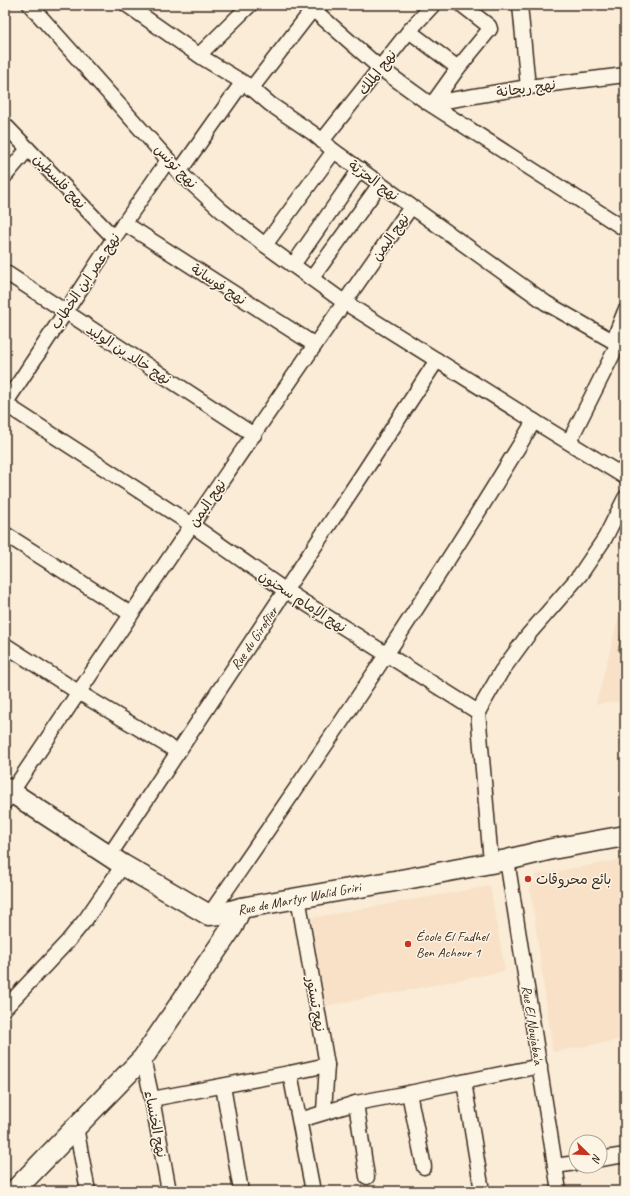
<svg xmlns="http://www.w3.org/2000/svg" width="630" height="1196" font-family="Caveat,'Playpen Sans Arabic',sans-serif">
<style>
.built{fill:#f8e1c7}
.green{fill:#bfda92;stroke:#7d8258}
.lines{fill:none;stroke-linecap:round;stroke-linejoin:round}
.street-casing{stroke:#3b2a1e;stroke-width:17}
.secondary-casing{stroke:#3b2a1e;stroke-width:23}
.street{stroke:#fcf5e5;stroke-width:14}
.secondary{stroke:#fcf5e5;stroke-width:20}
.poi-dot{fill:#c8321e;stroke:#fcf5e5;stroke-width:1.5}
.labels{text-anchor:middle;stroke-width:3;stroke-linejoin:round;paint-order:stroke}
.street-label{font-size:14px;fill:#3b2a1e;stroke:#fcf5e5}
.poi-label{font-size:14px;fill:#3b2a1e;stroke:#fcf5e5;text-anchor:start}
</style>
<rect width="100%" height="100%" fill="#faecd7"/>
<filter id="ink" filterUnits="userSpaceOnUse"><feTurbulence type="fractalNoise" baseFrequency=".025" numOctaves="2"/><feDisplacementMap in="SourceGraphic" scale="8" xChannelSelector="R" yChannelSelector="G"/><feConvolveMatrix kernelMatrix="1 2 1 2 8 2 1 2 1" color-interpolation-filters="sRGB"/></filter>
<g filter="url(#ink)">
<g class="built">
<polygon points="625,593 625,701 596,704"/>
<polygon points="625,859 625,1039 553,1052 530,884 537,882 535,875"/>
<polygon points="490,886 505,971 326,1006 311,918"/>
</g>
<polygon class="green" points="625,619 625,647 618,650"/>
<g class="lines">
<g class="street-casing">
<g id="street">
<path d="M30,5L179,172L222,211L265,245L344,302L534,421C433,590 321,753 209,915"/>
<polyline points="127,5 203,58 249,86 270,104 314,134 334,151 546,303 625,348"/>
<polyline points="308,5 380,68 427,102 625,229"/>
<polyline points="520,5 528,87"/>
<polyline points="409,31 458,68"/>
<polyline points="199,55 250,5"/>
<polyline points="251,89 313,9"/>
<polyline points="427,102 433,103 528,87 625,75"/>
<polyline points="433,103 458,68 490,29 489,26 462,5"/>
<polyline points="5,125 114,238"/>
<polyline points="322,141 409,31 433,5"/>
<polyline points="179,172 242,83"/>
<polyline points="5,176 28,149"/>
<polyline points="124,223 315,345"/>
<polyline points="265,245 334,151"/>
<polyline points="293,265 360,169"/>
<polyline points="5,272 254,435"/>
<polyline points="312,278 380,184"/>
<polyline points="613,341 625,311"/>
<polyline points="5,404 192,525 286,591 478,712 491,862"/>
<polyline points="5,404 114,238 168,160"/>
<polyline points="534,421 625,477"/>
<polyline points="569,442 618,344"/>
<polyline points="5,534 131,614"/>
<polyline points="5,645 78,692 178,752"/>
<polyline points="478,712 501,672 528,635 580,575 605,538 625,498"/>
<path d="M5,802C139,602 273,403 411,207"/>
<polyline points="109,856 364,472 437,360"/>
<polyline points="507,860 559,1191"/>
<polyline points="298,897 327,1065 324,1111"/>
<polyline points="5,1008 68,941 86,919 123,865"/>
<polyline points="143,1058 152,1099 169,1191"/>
<polyline points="290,1073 313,1191"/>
<polyline points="464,1082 482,1191"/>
<polyline points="223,1086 241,1191"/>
<polyline points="409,1093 424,1167"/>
<polyline points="152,1099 290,1073 327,1065"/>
<polyline points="356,1103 367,1177"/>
<polyline points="300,1120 356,1103 409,1093 540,1066"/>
<polyline points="76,1127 88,1191"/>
<polyline points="600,1159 625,1155"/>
<polyline points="555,1166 576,1163"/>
</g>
</g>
<g class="secondary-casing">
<g id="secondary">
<polyline points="5,788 123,865 209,915 220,914 241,908 406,879 507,860 552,849 625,836"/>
<polyline points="14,1191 143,1058 233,926 241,908"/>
</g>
</g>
<use href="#street" class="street"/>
<use href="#secondary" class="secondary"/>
</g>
</g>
<g class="poi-dot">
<circle cx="528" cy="879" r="4"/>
<circle cx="408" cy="944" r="4"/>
</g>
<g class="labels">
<g class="street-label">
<text transform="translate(377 72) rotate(-52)" y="5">نهج الملك</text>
<text transform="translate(526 88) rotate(-8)" y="5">نهج ريحانة</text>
<text transform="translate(176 166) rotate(46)" y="5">نهج تونس</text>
<text transform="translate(374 180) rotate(36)" y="5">نهج الحرّيّة</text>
<text transform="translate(60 181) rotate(46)" y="5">نهج فلسطين</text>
<text transform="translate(390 237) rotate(-55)" y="5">نهج اليمن</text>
<text transform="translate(85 281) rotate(-56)" y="5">نهج عمر ابن الخطاب</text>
<text transform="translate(219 284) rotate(33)" y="5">نهج فوسانة</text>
<text transform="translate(129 354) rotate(33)" y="5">نهج خالد بن الوليد</text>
<text transform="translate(207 503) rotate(-56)" y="5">نهج اليمن</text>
<text transform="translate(303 601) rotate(33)" y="5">نهج الإمام سحنون</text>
<text transform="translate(254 638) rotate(-56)" y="5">Rue du Giroflier</text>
<text transform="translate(299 898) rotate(-11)" y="5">Rue de Martyr Walid Griri</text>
<text transform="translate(316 1004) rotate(80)" y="5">نهج تستور</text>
<text transform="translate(533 1025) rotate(81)" y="5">Rue El Noujaba'a</text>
<text transform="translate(156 1124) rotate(79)" y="5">نهج الخنساء</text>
</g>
<g class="poi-label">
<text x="536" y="884">بائع محروقات</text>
<text x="416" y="941">École El Fadhel<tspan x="416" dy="16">Ben Achour 1</tspan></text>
</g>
</g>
<rect width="630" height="1196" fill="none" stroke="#fcf5e5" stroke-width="20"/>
<rect x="10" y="10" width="610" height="1176" fill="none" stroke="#3b2a1e" stroke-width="1.5" filter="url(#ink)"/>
<g transform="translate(588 1154) rotate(113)"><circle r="19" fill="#fcf5e5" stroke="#afa495"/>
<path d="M0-3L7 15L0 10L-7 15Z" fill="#c8321e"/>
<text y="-6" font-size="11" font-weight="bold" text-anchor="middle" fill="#3b2a1e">N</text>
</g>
</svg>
